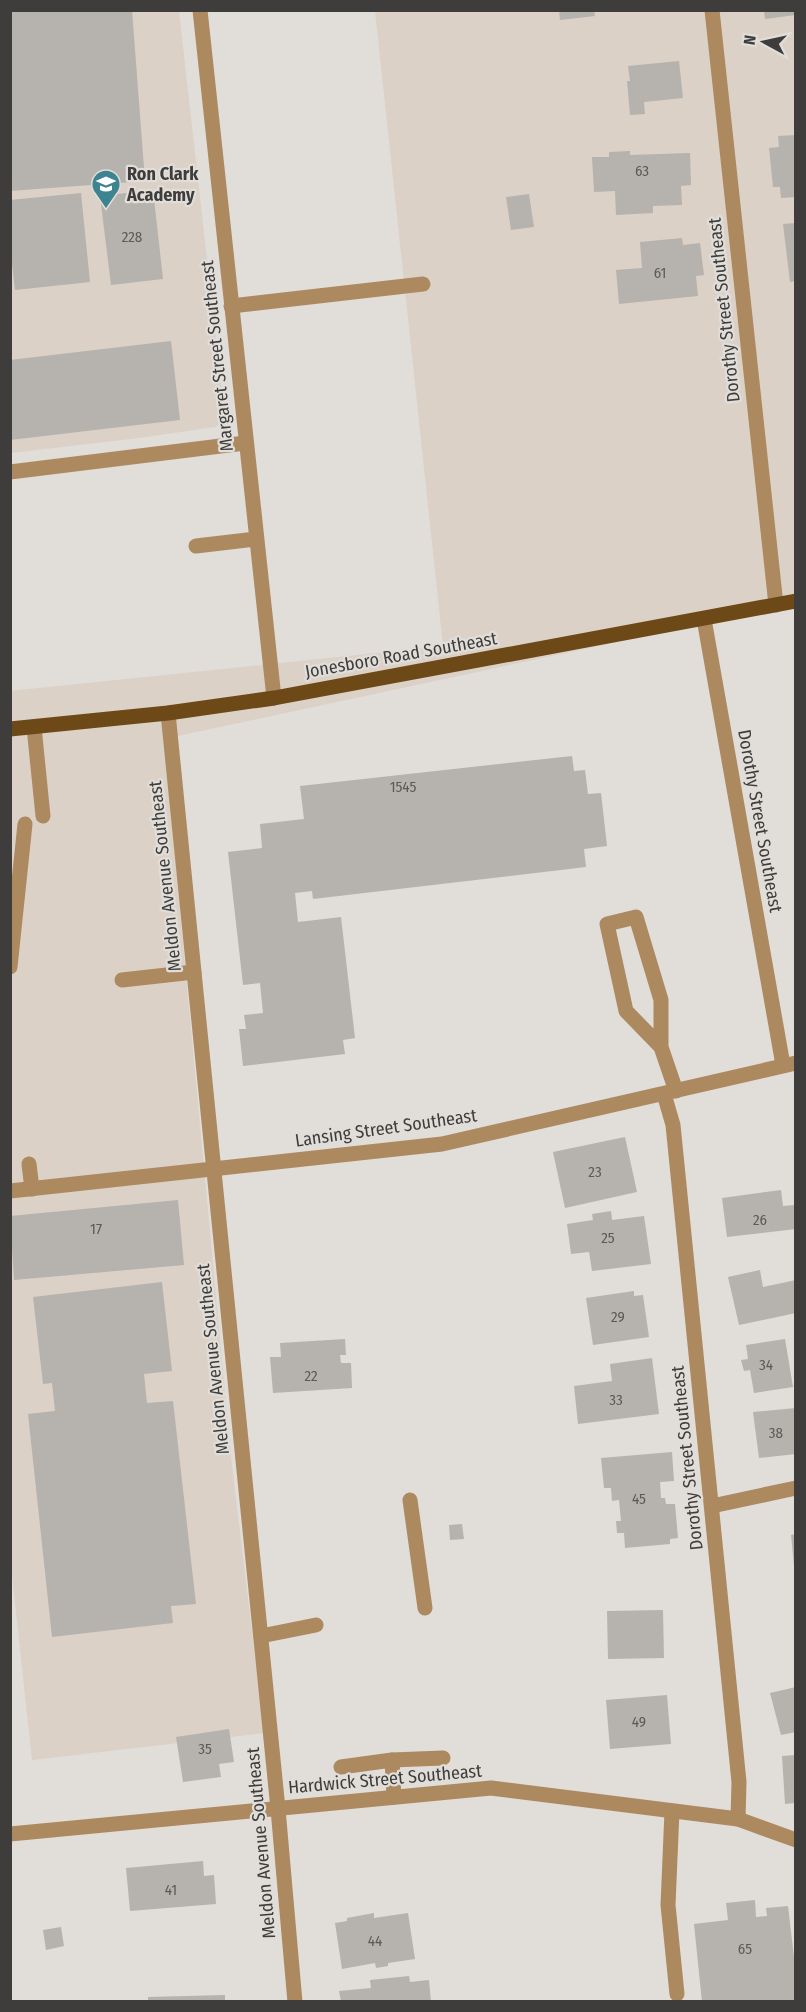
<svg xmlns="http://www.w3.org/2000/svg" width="806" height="2012" font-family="'Fira Sans Condensed',sans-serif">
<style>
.built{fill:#dbd1c7}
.building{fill:#b6b2ae}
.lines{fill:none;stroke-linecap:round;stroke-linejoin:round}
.minor{stroke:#ad8960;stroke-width:15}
.major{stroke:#6e4918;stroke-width:15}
.labels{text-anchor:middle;stroke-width:4.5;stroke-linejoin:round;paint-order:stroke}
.number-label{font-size:15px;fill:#5c5a58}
.poi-label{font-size:18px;font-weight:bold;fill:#3e3d3b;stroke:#e1ddd9;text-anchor:start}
.street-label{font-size:18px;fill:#3e3d3b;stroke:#e1ddd9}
</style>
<rect width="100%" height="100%" fill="#e1ddd9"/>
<g class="built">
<polygon points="10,11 179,11 224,410 222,420 219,425 215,427 139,438 11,453"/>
<polygon points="375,11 795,11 795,607 720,620 164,739 231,1457 264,1733 32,1760 10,1557 10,691 443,646"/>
</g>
<g class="building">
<polygon points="10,10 132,10 145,181 10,191"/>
<polygon points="559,10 594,10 595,16 560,20"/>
<polygon points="764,10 796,10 796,15 765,19"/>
<polygon points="679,61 683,98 644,102 645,114 630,115 627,81 630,81 628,66"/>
<polygon points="796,135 796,197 781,198 780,187 773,187 769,148 779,147 778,136"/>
<polygon points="630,151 630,155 690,153 691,185 681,186 682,205 653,206 653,213 616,215 615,191 594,192 592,157 609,157 609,152"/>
<polygon points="153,190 163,279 111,285 100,196"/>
<polygon points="81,193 90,282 15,290 10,246 10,200"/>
<polygon points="529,194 534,227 511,230 506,197"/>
<polygon points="796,223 796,281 790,282 783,224"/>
<polygon points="682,238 683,245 700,243 704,275 696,276 698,296 619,304 616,270 642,268 640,242"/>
<polygon points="171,341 180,420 10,440 10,360"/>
<polygon points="572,756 574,771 585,770 588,794 601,793 607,846 584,849 586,867 313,899 312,891 295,893 298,922 341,917 355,1038 343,1040 345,1054 243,1066 239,1029 246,1029 244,1015 263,1013 260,983 243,985 228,852 262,848 260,824 304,819 300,786"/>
<polygon points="625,1137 637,1192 565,1208 553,1152"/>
<polygon points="781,1190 783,1206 795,1205 796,1229 727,1237 722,1198"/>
<polygon points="178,1200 184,1265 14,1280 10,1216"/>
<polygon points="611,1211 612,1220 644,1216 651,1264 592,1271 589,1252 571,1254 567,1224 593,1220 592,1214"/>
<polygon points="760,1270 763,1287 796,1280 796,1298 794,1298 796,1313 739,1325 728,1277"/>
<polygon points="162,1282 172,1371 144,1374 147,1403 173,1401 196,1604 171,1606 173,1623 52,1637 28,1414 55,1411 52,1383 43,1384 33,1297"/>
<polygon points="634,1291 634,1296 643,1295 649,1337 593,1345 586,1298"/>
<polygon points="345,1339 346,1355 340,1355 341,1363 351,1363 352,1388 273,1393 270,1357 281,1357 280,1343"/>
<polygon points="785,1339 793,1387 754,1393 750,1370 744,1371 741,1360 748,1359 746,1345"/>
<polygon points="652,1358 659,1414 578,1424 574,1386 612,1381 610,1364"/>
<polygon points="796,1408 796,1454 759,1458 753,1412"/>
<polygon points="672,1452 674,1481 660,1482 661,1498 665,1498 666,1504 675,1504 678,1538 670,1539 670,1544 625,1548 624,1533 617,1533 616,1521 621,1521 619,1500 612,1501 611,1488 604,1488 601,1458"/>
<polygon points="462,1524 464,1539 450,1540 449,1525"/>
<polygon points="796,1534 796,1566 794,1566 791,1535"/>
<polygon points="663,1610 664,1658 608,1659 607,1611"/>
<polygon points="796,1687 796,1732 781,1735 770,1693"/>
<polygon points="667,1695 671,1744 610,1749 606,1700"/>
<polygon points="229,1729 234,1762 219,1764 221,1777 183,1782 176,1737"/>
<polygon points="796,1755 796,1803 785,1804 782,1756"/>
<polygon points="203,1861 204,1876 214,1875 216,1904 130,1911 126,1868"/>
<polygon points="755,1900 756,1917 767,1916 766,1908 788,1906 796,1974 796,2002 702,2002 694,1924 728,1920 726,1903"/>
<polygon points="374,1913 374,1918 408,1913 415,1959 388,1963 388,1966 376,1968 375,1963 342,1969 335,1923 347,1921 347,1918"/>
<polygon points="61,1927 64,1946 46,1950 43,1930"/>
<polygon points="409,1976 410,1982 429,1980 431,2002 341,2002 339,1991 371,1988 370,1980"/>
<polygon points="225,1995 225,2002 148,2002 148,1997"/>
</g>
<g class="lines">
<g class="minor">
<polyline points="200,10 274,698"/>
<polyline points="712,10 776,605"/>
<polyline points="231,306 423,284"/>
<polyline points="10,472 245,443"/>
<polyline points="196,546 256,539"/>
<polyline points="704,619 783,1065"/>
<polyline points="168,713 278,1809 295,2002"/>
<polyline points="34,727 43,816"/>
<polyline points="10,967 25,824"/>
<polyline points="122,980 194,972"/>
<polyline points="661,1047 626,1011 607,924 636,917 661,1000 661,1047 676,1091"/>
<polyline points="664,1094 673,1125 739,1782 738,1819"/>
<polyline points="29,1164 32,1189"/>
<polyline points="10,1191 442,1144 796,1063"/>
<polyline points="410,1500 425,1608"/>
<polyline points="712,1506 796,1488"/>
<polyline points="261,1636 316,1625"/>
<polyline points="392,1760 443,1758"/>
<polyline points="341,1767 392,1760 394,1797"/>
<polyline points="672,1811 668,1905 677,1994"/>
<polyline points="10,1834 491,1788 738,1819 796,1840"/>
</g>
<polyline class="major" points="10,729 168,713 274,698 796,601"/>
</g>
<defs>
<g id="school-pin" transform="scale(1.5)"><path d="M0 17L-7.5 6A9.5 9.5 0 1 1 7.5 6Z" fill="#3e8390" stroke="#e1ddd9"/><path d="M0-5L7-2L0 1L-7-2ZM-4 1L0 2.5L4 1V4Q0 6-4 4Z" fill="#fff"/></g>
</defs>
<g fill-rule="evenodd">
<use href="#school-pin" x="106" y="184"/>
</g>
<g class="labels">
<g class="number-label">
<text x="642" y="176">63</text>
<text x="132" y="242">228</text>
<text x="660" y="278">61</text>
<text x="403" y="792">1545</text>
<text x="595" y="1177">23</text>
<text x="760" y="1225">26</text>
<text x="96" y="1234">17</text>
<text x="608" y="1243">25</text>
<text x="618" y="1322">29</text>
<text x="766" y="1370">34</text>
<text x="311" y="1381">22</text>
<text x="616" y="1405">33</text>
<text x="776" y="1438">38</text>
<text x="639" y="1504">45</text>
<text x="639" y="1727">49</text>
<text x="205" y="1754">35</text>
<text x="171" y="1895">41</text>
<text x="375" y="1946">44</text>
<text x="745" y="1954">65</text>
</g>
<g class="poi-label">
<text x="127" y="180">Ron Clark<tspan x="127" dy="21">Academy</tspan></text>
</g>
<g class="street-label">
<text transform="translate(724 310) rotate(-96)" y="6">Dorothy Street Southeast</text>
<text transform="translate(217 356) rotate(-96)" y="6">Margaret Street Southeast</text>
<text transform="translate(401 655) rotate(-10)" y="6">Jonesboro Road Southeast</text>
<text transform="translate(760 821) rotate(80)" y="6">Dorothy Street Southeast</text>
<text transform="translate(165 876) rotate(-96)" y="6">Meldon Avenue Southeast</text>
<text transform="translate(386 1128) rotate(-8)" y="6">Lansing Street Southeast</text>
<text transform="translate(213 1359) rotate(-96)" y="6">Meldon Avenue Southeast</text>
<text transform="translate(687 1458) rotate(-96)" y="6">Dorothy Street Southeast</text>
<text transform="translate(385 1779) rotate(-5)" y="6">Hardwick Street Southeast</text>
<text transform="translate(261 1843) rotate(-95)" y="6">Meldon Avenue Southeast</text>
</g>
</g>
<rect width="806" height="2012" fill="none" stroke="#3e3d3b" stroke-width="24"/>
<g transform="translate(764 42) rotate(278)" stroke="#e1ddd9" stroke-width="4.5" paint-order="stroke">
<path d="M0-4.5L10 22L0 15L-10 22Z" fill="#3e3d3b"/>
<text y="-9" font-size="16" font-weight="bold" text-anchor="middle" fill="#3e3d3b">N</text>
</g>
</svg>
